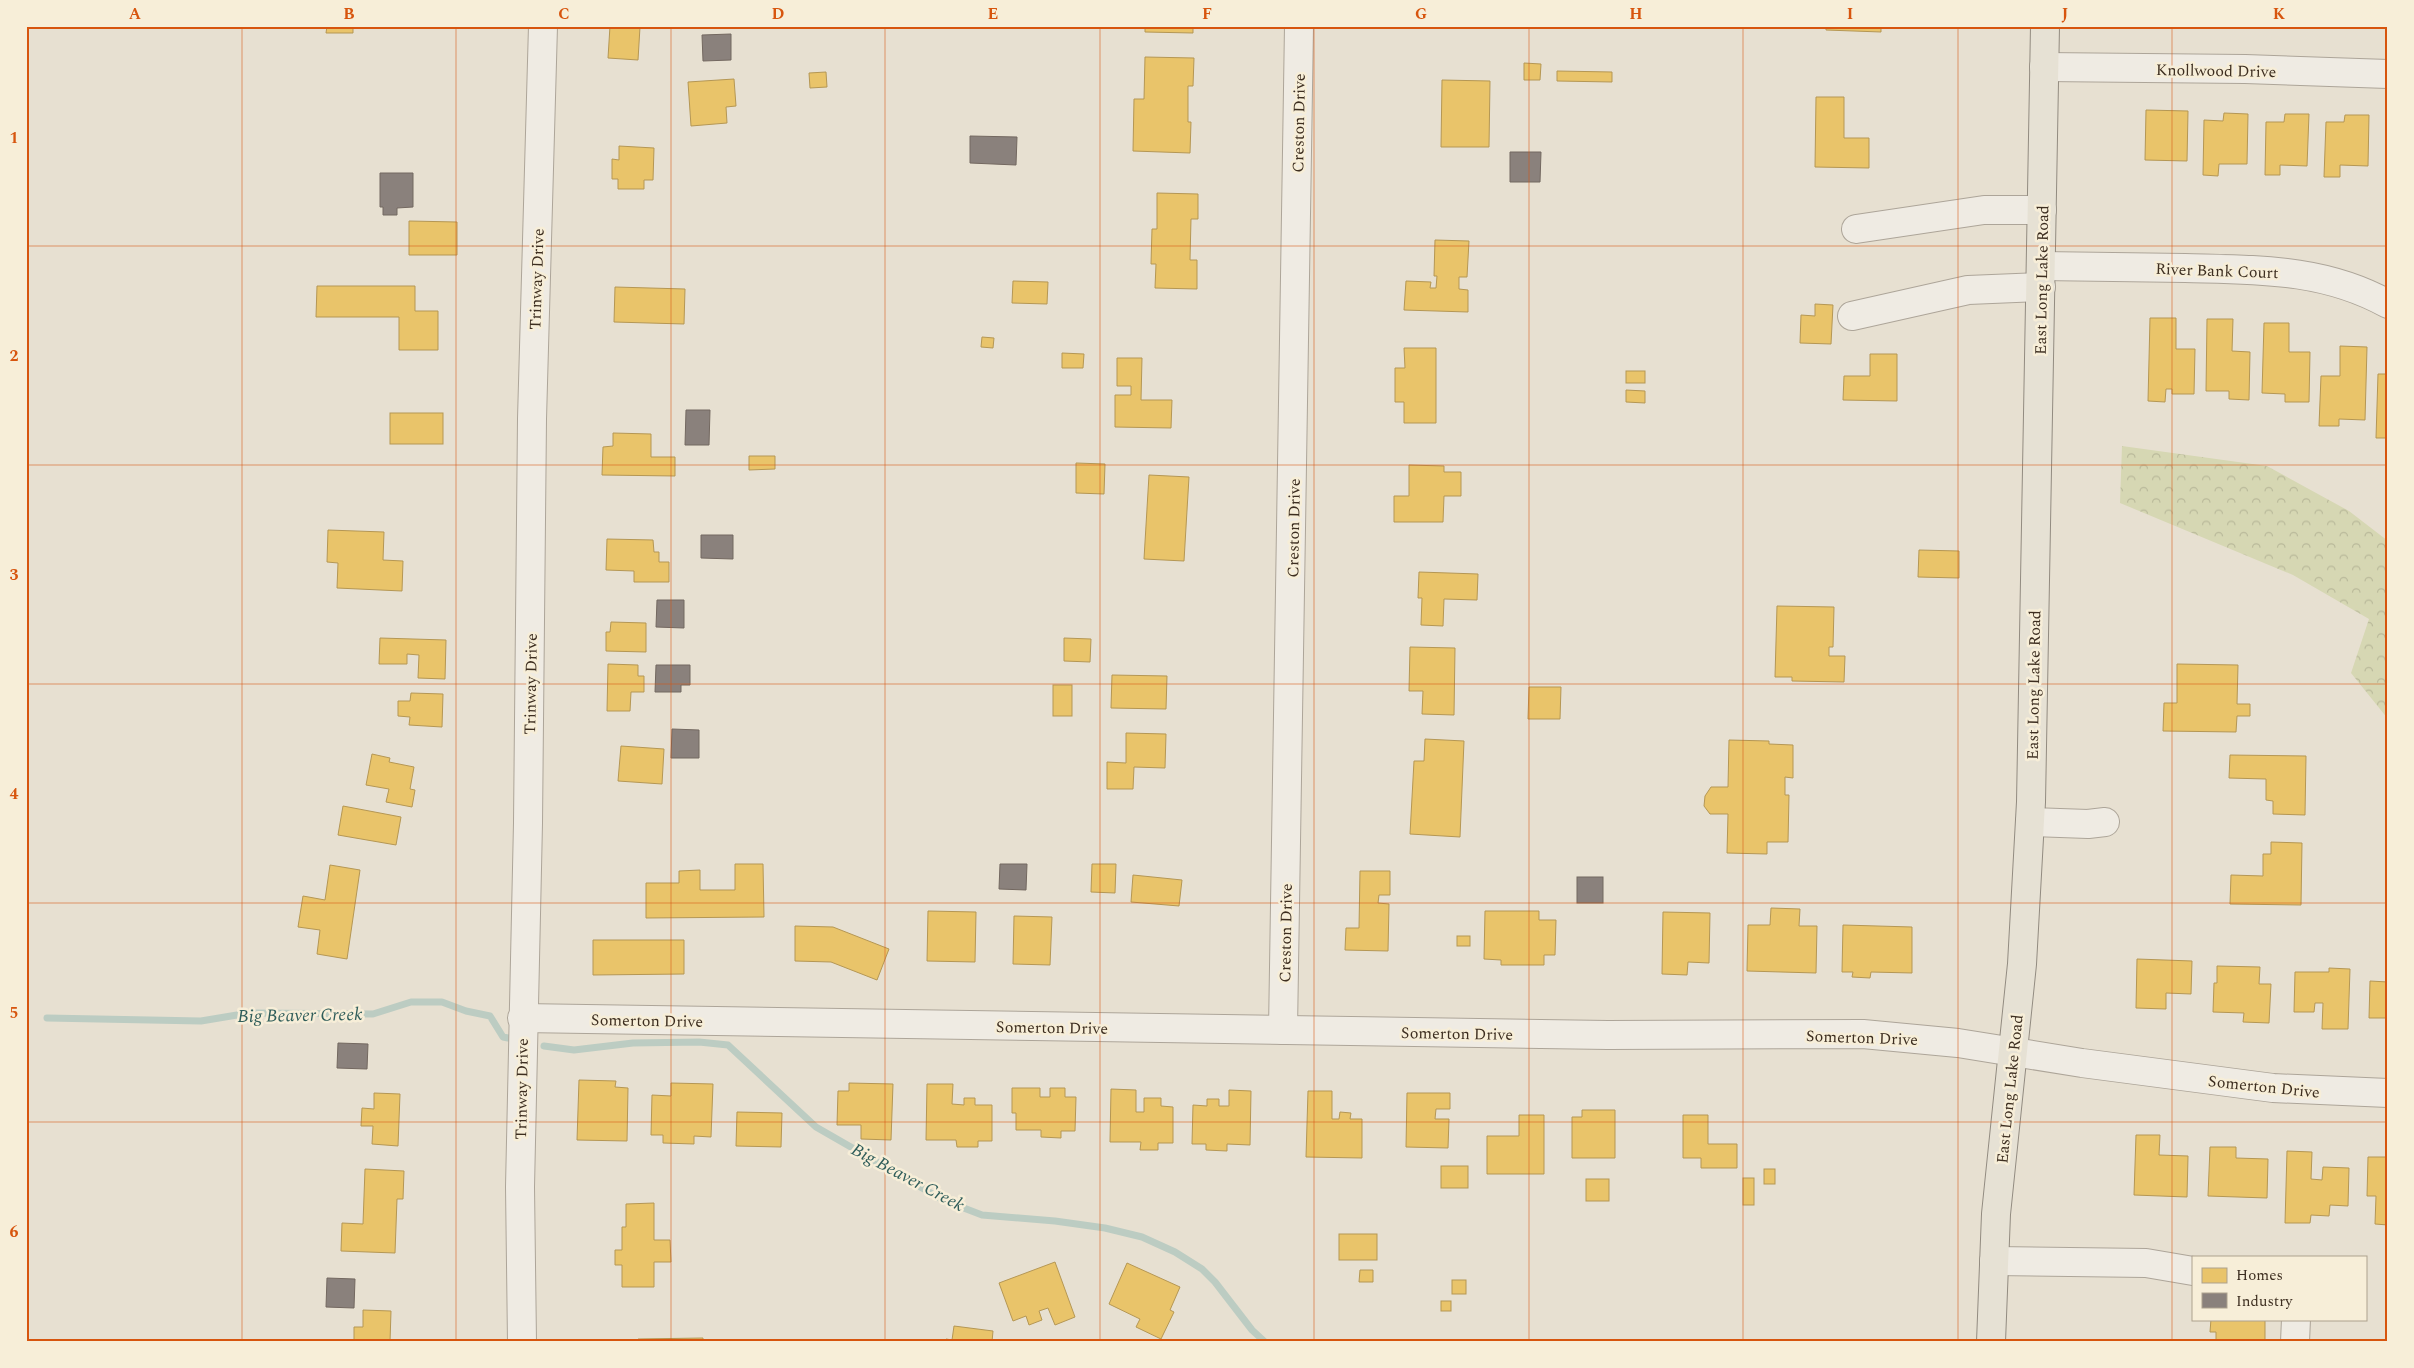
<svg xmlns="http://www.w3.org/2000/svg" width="2414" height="1368" font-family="Spectral,serif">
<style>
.forest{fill:url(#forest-crowns)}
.homes{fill:#e9c46a;stroke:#b59754}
.industry{fill:#8a817c;stroke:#736860}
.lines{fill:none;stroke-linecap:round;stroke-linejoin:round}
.stream{stroke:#bcccc2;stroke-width:7}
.minor-casing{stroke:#ada599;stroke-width:30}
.major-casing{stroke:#928b80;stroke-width:30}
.minor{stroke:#efebe3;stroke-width:28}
.major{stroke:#e6e1d4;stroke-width:28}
.grid{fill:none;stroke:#d7550e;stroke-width:1;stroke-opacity:0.55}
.labels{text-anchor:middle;stroke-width:5;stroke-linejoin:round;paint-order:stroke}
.street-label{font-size:16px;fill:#3d2e20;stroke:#f7eed8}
.water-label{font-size:18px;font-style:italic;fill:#2f5d5a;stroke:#f7eed8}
.neatline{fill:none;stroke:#d7550e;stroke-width:2}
.grid-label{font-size:16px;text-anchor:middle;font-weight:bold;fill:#d7550e}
</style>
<defs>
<pattern id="forest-crowns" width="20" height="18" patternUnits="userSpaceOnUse" patternTransform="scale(1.25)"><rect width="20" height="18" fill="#d6d7b3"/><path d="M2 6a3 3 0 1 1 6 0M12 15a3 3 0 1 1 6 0" fill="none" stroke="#b9b99a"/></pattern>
</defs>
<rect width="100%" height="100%" fill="#e7e0d1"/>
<polygon class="forest" points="2122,446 2267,466 2349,511 2388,541 2388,719 2351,673 2369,619 2293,575 2120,503"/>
<g class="homes">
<polygon points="327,26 353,26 353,33 326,33"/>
<polygon points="610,26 653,26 640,27 638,60 608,58"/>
<polygon points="1145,26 1193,26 1193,33 1145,32"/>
<polygon points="1826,26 1881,26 1881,32 1826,30"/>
<polygon points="1145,57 1194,58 1193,86 1188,86 1188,122 1191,122 1190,153 1133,151 1134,99 1144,99"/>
<polygon points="1524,63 1541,64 1540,80 1524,80"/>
<polygon points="1557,71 1612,72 1612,82 1557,81"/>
<polygon points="826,72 827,87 810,88 809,73"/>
<polygon points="734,79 736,106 726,107 727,123 691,126 688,82"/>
<polygon points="1442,80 1490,81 1489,147 1441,147"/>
<polygon points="1816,97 1844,97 1844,138 1869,138 1869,168 1815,167"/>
<polygon points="2146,110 2188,111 2187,161 2145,160"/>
<polygon points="2224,113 2248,114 2247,164 2219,164 2218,176 2203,175 2204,120 2223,121"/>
<polygon points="2285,114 2309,114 2307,166 2280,165 2280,175 2265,175 2266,122 2284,122"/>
<polygon points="2345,115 2369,115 2368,166 2340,165 2340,177 2324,177 2326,122 2344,122"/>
<polygon points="619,146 654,148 653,180 644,180 644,189 618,189 618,179 612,179 612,159 619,160"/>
<polygon points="1157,193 1198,194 1198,219 1191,219 1190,260 1197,260 1197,289 1155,288 1156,264 1151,264 1152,229 1157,229"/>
<polygon points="409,221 457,222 457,255 409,255"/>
<polygon points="1435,240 1469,241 1467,277 1459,277 1459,289 1468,290 1468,312 1404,310 1406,281 1431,282 1430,288 1436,288 1437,276 1434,276"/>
<polygon points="1013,281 1048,282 1047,304 1012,303"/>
<polygon points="317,286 415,286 415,311 438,311 438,350 399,350 399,317 316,317"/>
<polygon points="615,287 685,289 684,324 614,322"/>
<polygon points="1815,304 1833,305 1831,344 1800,343 1801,315 1815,316"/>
<polygon points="2150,318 2176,318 2176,349 2195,349 2194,394 2172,394 2172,389 2166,389 2165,402 2148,401"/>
<polygon points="2207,319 2233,319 2232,351 2250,352 2249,400 2229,399 2229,391 2206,391"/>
<polygon points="2264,323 2289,323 2289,352 2310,352 2309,402 2285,402 2285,394 2262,393"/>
<polygon points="982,337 994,338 993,348 981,347"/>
<polygon points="2340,346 2367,347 2365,420 2339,419 2339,426 2319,426 2321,376 2340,376"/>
<polygon points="1404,348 1436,348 1436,423 1404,423 1404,402 1395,402 1395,368 1405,368"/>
<polygon points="1062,353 1084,354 1083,368 1062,368"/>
<polygon points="1870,354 1897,354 1897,401 1843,400 1844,376 1870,376"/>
<polygon points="1117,358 1142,358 1141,400 1172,400 1171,428 1115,427 1115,395 1131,395 1131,386 1117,386"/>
<rect x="1626" y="371" width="19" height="12"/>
<polygon points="2378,374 2388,374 2388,438 2376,438"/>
<polygon points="1626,390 1645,391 1645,403 1626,402"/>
<rect x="390" y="413" width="53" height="31"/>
<polygon points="613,433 651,434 651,457 675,457 675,476 602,475 603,447 613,446"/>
<polygon points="749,456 775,456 775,469 749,470"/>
<polygon points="1076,463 1105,464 1104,494 1076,493"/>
<polygon points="1409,465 1444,466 1444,472 1461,472 1461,496 1444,496 1443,522 1394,522 1394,496 1409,496"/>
<polygon points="1149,475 1189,477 1184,561 1144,559"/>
<polygon points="328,530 384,532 383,560 403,561 402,591 337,588 338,563 327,562"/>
<polygon points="607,539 653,540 654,552 659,552 659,562 669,562 669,582 634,582 634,571 606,570"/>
<polygon points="1919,550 1959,551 1959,578 1918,577"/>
<polygon points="1419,572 1478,574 1477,600 1444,599 1443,626 1421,625 1422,598 1418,598"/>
<polygon points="1777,606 1834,607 1833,647 1829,647 1829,656 1845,656 1844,682 1792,681 1792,677 1775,677"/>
<polygon points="611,622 646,623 646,652 606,651 606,632 610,632"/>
<polygon points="380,638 446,640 445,679 418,678 419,655 407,654 407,664 379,664"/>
<polygon points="1064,638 1091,639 1090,662 1064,661"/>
<polygon points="1410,647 1455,648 1454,715 1422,714 1423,691 1409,691"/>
<polygon points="608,664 638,665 638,676 644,676 644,692 631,692 630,711 607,711"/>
<polygon points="2177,664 2238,665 2237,704 2250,704 2250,716 2237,716 2236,732 2163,731 2164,703 2177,703"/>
<polygon points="1112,675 1167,676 1166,709 1111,708"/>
<rect x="1053" y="685" width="19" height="31"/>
<polygon points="1529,687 1561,687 1560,719 1528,719"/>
<polygon points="411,693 443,694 442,727 409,725 410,717 398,716 398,701 410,701"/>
<polygon points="1126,733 1166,734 1165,768 1134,767 1133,789 1107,789 1107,762 1126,763"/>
<polygon points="1425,739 1464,741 1460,837 1410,834 1414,761 1424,761"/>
<polygon points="1729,740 1769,741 1769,744 1793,745 1793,778 1785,777 1785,795 1789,795 1788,842 1767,842 1767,854 1727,853 1728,814 1710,814 1704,806 1705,796 1711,787 1728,787"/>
<polygon points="621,746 664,749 662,784 618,781"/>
<polygon points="372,754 390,758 389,762 414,767 410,789 415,790 412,807 386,802 389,789 366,785"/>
<polygon points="2230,755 2306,756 2305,815 2273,814 2273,801 2266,800 2266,779 2229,778"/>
<polygon points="343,806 401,817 396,845 338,835"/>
<polygon points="2271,842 2302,843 2301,905 2230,904 2231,875 2263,876 2263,854 2271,854"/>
<polygon points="735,864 763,864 764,917 646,918 646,883 679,883 679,871 700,870 700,890 735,890"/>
<polygon points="1092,864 1116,864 1115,893 1091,892"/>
<polygon points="330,865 360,870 347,959 317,954 320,930 298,927 303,896 325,900"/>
<polygon points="1360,871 1390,871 1390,895 1379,895 1378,903 1389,904 1388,951 1345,950 1346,928 1359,928"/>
<polygon points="1133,875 1182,880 1179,906 1131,902"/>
<polygon points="1771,908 1800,909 1799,926 1817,926 1816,973 1747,971 1748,925 1770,925"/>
<polygon points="928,911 976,912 975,962 927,961"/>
<polygon points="1485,911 1539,911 1539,920 1556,920 1555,955 1544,955 1544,965 1501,965 1501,960 1484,959"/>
<polygon points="1663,912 1710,913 1709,963 1688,962 1687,975 1662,974"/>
<polygon points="1014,916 1052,917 1050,965 1013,964"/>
<polygon points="1843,925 1912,927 1912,973 1871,972 1870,978 1852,977 1853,972 1842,972"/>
<polygon points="795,926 833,927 889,949 877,980 831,962 795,961"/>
<rect x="1457" y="936" width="13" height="10"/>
<polygon points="593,940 684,940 684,974 593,975"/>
<polygon points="2137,959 2192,961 2191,994 2166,993 2166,1009 2136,1008"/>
<polygon points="2217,966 2260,967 2259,984 2271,984 2269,1023 2243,1022 2244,1013 2213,1012 2214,983 2217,983"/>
<polygon points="2329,968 2350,969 2348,1029 2322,1029 2323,1003 2315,1003 2314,1012 2294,1012 2295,972 2329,972"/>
<polygon points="2370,981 2388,982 2388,1018 2369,1018"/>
<polygon points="579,1080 616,1081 615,1087 628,1088 627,1141 577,1140"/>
<polygon points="671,1083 713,1084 711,1137 694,1136 694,1144 663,1143 663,1135 651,1135 652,1095 671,1096"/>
<polygon points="849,1083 893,1084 891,1140 861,1139 861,1125 837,1125 838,1091 849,1091"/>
<polygon points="927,1084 953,1084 952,1104 964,1105 964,1098 975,1098 975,1105 992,1105 992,1141 978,1141 978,1147 957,1147 956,1140 926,1140"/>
<polygon points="1012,1088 1040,1088 1040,1097 1050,1097 1050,1088 1065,1088 1065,1097 1076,1097 1075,1131 1061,1131 1061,1138 1041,1137 1041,1130 1016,1130 1016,1113 1012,1113"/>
<polygon points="1111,1089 1136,1090 1136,1112 1144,1112 1144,1098 1161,1098 1161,1106 1173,1107 1173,1143 1158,1143 1158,1150 1140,1150 1141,1142 1110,1142"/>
<polygon points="1229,1090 1251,1091 1250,1145 1227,1144 1227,1151 1206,1150 1206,1144 1192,1144 1193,1105 1207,1106 1207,1099 1219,1099 1219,1106 1229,1106"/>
<polygon points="1308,1091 1332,1091 1332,1119 1339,1119 1340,1112 1351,1113 1350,1119 1362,1119 1362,1158 1306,1157"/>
<polygon points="374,1093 400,1094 398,1146 372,1144 373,1126 361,1126 362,1108 374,1109"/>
<polygon points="1407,1093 1450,1093 1450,1109 1436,1109 1435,1119 1449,1119 1448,1148 1406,1147"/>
<polygon points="1582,1110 1615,1110 1615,1158 1572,1158 1572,1117 1582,1117"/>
<polygon points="737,1112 782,1113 781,1147 736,1146"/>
<polygon points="1519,1115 1544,1115 1544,1174 1487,1174 1487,1136 1519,1136"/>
<polygon points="1683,1115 1708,1115 1708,1144 1737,1144 1737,1168 1701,1168 1701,1158 1683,1158"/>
<polygon points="2136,1135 2160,1135 2159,1155 2188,1156 2187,1197 2134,1195"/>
<polygon points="2210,1147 2236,1147 2236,1158 2268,1159 2267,1198 2208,1196"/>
<polygon points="2287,1151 2312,1152 2311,1179 2322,1180 2323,1167 2349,1168 2348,1206 2330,1205 2329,1216 2311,1215 2310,1223 2285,1223"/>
<polygon points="2368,1157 2388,1157 2388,1225 2375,1224 2376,1196 2367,1196"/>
<rect x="1441" y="1166" width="27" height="22"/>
<polygon points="365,1169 404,1171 403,1199 397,1199 395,1253 341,1251 342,1223 363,1224"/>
<rect x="1764" y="1169" width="11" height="15"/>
<rect x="1743" y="1178" width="11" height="27"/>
<rect x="1586" y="1179" width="23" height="22"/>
<polygon points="654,1203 654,1240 670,1240 671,1262 654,1262 654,1287 622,1287 622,1265 615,1265 615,1250 622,1250 622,1227 626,1227 626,1204"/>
<rect x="1339" y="1234" width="38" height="26"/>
<polygon points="1055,1262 1075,1317 1055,1325 1048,1308 1039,1311 1042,1320 1029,1325 1026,1316 1013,1321 999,1283"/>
<polygon points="1127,1263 1180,1287 1170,1310 1174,1312 1161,1339 1136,1327 1140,1319 1109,1304"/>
<polygon points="1360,1270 1373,1270 1373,1282 1359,1282"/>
<rect x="1452" y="1280" width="14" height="14"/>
<rect x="1441" y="1301" width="10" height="10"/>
<polygon points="363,1310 391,1311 390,1342 354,1342 354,1327 363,1327"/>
<polygon points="2211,1319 2265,1319 2265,1342 2216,1342 2216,1332 2210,1332"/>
<polygon points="954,1326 993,1331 992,1342 945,1342 946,1339 952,1340"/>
<polygon points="703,1338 703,1342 638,1342 638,1339"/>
</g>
<g class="industry">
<polygon points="731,34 731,60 703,61 702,35"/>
<polygon points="970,136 1017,137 1016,165 970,163"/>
<polygon points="1510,152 1541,152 1540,182 1510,182"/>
<polygon points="380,173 413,173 413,207 397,208 397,215 383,215 383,207 380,207"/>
<polygon points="686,410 710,410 709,445 685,445"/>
<polygon points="701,535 733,535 733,559 701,558"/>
<polygon points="657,600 684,600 684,628 656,627"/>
<polygon points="656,665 690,665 690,685 681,685 681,692 655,692"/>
<polygon points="672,729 699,730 699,758 671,758"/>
<polygon points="1000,864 1027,864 1026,890 999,889"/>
<rect x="1577" y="877" width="26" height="26"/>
<polygon points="338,1043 368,1044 367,1069 337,1068"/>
<polygon points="327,1278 355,1279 354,1308 326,1307"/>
</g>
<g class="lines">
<g class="stream">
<polyline points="47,1018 201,1021 249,1013 373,1014 411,1002 442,1002 466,1011 490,1016 503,1037 508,1038"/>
<polyline points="544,1046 574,1050 633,1043 699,1042 728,1045 816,1127 943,1200 982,1215 1055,1221 1105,1228 1142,1237 1175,1252 1202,1269 1215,1282 1252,1330 1265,1342"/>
</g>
<g class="minor-casing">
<g id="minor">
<polyline points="2044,67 2245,69 2388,74"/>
<polyline points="1856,229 1984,210 2042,210"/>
<path d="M2041,266C2089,267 2137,267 2185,268C2257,270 2323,268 2388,304"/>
<polyline points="1852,316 1968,290 2041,287"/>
<polyline points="2030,822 2088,824 2105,822"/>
<polyline points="522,1018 1608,1035 1863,1034 1958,1043 2082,1063 2273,1088 2388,1093"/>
<polyline points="1283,1030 1299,26"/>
<polyline points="1994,1261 2146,1263 2193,1271"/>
<polyline points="522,1342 520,1187 528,823 532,419 543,26"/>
<polyline points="2295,1342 2296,1319"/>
</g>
</g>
<g class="major-casing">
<polyline id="major" points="1991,1342 1996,1214 2022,964 2031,802 2045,26"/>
</g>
<use href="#minor" class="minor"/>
<use href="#major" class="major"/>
</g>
<path class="grid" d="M242,26V1342M456,26V1342M671,26V1342M885,26V1342M1100,26V1342M1314,26V1342M1529,26V1342M1743,26V1342M1958,26V1342M2172,26V1342M26,246H2388M26,465H2388M26,684H2388M26,903H2388M26,1122H2388"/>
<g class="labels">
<g class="street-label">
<text transform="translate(2216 70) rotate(1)" y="6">Knollwood Drive</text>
<text transform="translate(1298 123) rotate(-89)" y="6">Creston Drive</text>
<text transform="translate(2217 270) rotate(2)" y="6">River Bank Court</text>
<text transform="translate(536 279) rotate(-88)" y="6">Trinway Drive</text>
<text transform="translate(2041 280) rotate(-89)" y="6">East Long Lake Road</text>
<text transform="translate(1293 528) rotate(-89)" y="6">Creston Drive</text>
<text transform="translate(530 684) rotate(-89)" y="6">Trinway Drive</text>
<text transform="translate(2033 685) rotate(-89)" y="6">East Long Lake Road</text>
<text transform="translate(1285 933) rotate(-89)" y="6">Creston Drive</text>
<text transform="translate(647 1020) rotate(1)" y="6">Somerton Drive</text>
<text transform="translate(1052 1027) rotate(1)" y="6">Somerton Drive</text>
<text transform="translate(1457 1033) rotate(1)" y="6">Somerton Drive</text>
<text transform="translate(1862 1037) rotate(2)" y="6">Somerton Drive</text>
<text transform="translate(2264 1086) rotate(6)" y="6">Somerton Drive</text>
<text transform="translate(521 1089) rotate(-89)" y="6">Trinway Drive</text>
<text transform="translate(2009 1089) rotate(-84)" y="6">East Long Lake Road</text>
</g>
<g class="water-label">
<text transform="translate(300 1015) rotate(-1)" y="6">Big Beaver Creek</text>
<text transform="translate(908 1177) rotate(28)" y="6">Big Beaver Creek</text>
</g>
</g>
<rect width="2414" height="1368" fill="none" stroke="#f7eed8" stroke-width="55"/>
<rect x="2192" y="1256" width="175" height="65" fill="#f7eed8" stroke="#ada18e"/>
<rect x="2202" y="1268" width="25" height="15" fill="#e9c46a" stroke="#ada18e"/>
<text x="2236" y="1280" font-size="15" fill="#3d2e20">Homes</text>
<rect x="2202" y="1293" width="25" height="15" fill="#8a817c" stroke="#ada18e"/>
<text x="2236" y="1306" font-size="15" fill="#3d2e20">Industry</text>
<rect x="28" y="28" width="2358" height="1312" class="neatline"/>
<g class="grid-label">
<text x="135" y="19">A</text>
<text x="349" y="19">B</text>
<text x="564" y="19">C</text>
<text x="778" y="19">D</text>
<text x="993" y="19">E</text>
<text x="1207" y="19">F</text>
<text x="1421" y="19">G</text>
<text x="1636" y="19">H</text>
<text x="1850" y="19">I</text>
<text x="2065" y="19">J</text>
<text x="2279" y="19">K</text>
<text x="14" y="143">1</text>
<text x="14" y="361">2</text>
<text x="14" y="580">3</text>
<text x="14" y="799">4</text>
<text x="14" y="1018">5</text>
<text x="14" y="1237">6</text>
</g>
</svg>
